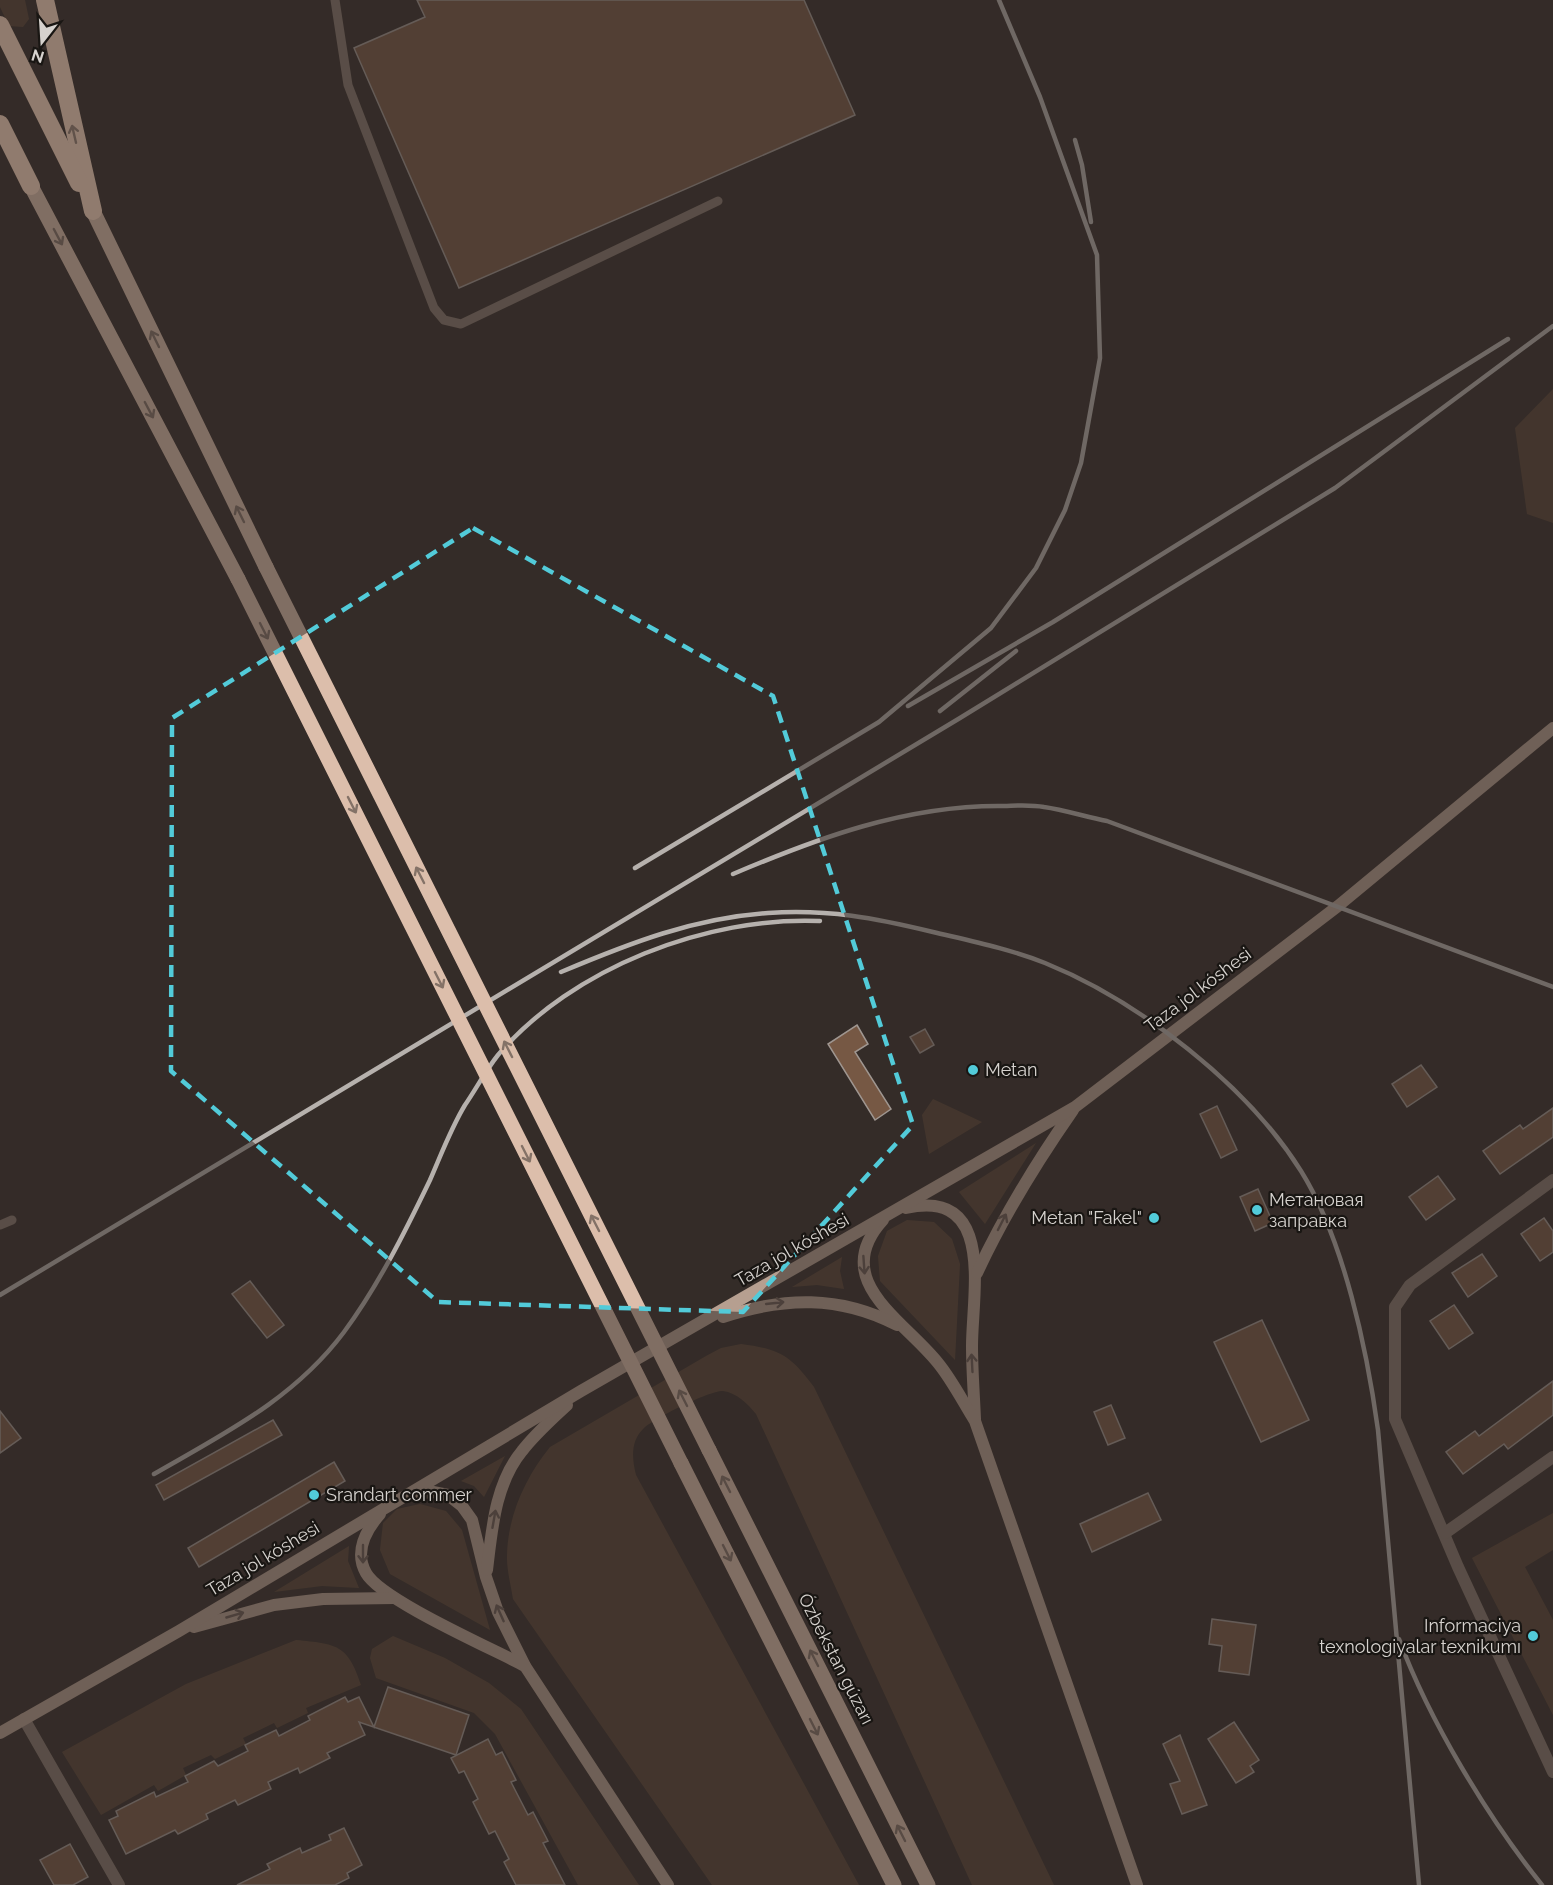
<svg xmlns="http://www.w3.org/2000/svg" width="1553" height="1885" font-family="Raleway,sans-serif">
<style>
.green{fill:#564234}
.building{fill:#765844;stroke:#9f9690;stroke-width:1.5}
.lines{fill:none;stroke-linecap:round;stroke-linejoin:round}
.lane{stroke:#85766d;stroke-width:9}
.street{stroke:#85766d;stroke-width:12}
.secondary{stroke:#b69f90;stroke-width:12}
.primary{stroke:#dcbeab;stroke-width:15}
.highway{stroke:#fedbc3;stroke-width:18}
.rail{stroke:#b6b1ad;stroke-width:4.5}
.primary-bridge{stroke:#dcbeab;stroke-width:15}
.oneway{stroke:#978274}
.oneway2{stroke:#847267}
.oneway3{stroke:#685a52}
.marked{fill:none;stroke:#52cbd9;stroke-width:4.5;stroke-dasharray:12 8;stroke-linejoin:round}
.poi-dot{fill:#52cbd9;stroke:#191613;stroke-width:2}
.labels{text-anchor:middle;stroke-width:4.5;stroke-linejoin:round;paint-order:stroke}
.street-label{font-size:18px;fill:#d6d2ce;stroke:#191613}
.poi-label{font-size:18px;fill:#d6d2ce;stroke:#191613;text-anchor:start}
</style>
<rect width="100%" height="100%" fill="#342c28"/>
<g class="green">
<polygon points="0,0 25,0 29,19 23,27 9,26 0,7"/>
<polygon points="1553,389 1553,523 1527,514 1515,428"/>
<polygon points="933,1099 982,1122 929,1154 922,1115"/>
<polygon points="1036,1143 985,1224 959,1192"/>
<polygon points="907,1220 934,1222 952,1239 960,1264 955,1360 880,1281 878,1256 887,1231"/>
<polygon points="842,1257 840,1271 844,1289 817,1285 792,1287"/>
<path d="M741,1344C780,1349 791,1356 814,1387L1054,1885H972L756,1414C747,1403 737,1393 723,1391C710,1390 653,1419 644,1428C630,1441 632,1459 636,1475L859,1885H712L513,1599C511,1586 507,1571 507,1558C507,1517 525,1478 550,1447L706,1356L721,1348Z"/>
<polygon points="505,1456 484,1497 474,1486 461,1481"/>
<polygon points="420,1504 446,1511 462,1530 490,1630 390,1574 380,1550 383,1523 397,1509"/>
<polygon points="1553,1513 1553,1550 1525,1567 1553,1620 1553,1715 1472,1558"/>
<polygon points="349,1546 348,1561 359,1588 322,1586 274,1592"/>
<polygon points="393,1636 445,1658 489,1683 521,1709 639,1885 578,1885 495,1734 474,1713 376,1678 370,1658 372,1649"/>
<path d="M296,1640C336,1644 348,1644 361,1685L306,1708L308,1713L277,1728L274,1723L243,1738L246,1744L215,1759L211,1755L183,1768L186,1775L158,1791L154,1785L101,1815L62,1752L186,1684Z"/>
</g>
<g class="building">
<polygon points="417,0 804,0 855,115 459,288 354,48 425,17"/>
<polygon points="857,1025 868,1044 855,1052 891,1109 875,1120 828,1044"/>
<polygon points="925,1029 934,1045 920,1053 910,1037"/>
<polygon points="1421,1065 1437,1087 1407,1107 1392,1084"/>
<polygon points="1217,1106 1237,1150 1221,1158 1200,1114"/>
<polygon points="1553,1108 1553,1137 1500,1174 1483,1151 1520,1125 1523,1129"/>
<polygon points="1438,1176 1455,1199 1426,1220 1409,1197"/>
<polygon points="1258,1189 1273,1223 1255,1231 1240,1197"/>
<polygon points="1544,1218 1553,1231 1553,1252 1540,1261 1521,1234"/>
<polygon points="1482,1254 1497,1276 1468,1297 1452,1273"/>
<polygon points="250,1281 284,1325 267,1338 232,1294"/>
<polygon points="1454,1305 1473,1333 1449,1349 1430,1321"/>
<polygon points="1262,1320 1309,1420 1261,1442 1214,1342"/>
<polygon points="1553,1381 1553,1415 1508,1449 1504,1444 1463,1474 1446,1452 1475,1431 1479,1436"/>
<polygon points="1111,1405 1125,1438 1108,1445 1094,1412"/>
<polygon points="0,1411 21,1438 0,1453"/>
<polygon points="273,1420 282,1435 164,1500 156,1485"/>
<polygon points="334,1462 345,1481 199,1567 188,1548"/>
<polygon points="1148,1493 1161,1520 1092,1552 1080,1524"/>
<polygon points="1212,1619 1256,1625 1249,1675 1219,1671 1222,1646 1209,1644"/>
<polygon points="388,1687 469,1715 456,1755 359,1722 365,1735 327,1753 330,1758 300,1773 298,1768 268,1782 271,1789 238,1805 235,1800 206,1814 208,1819 178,1834 175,1830 126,1854 109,1820 118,1816 116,1811 154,1792 156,1797 188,1782 185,1776 214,1761 218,1766 248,1751 245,1745 276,1730 279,1736 310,1720 308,1716 345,1697 348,1702 359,1697 374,1727"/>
<polygon points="1234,1722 1259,1760 1250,1766 1254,1772 1236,1783 1208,1739"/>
<polygon points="1180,1735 1207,1805 1182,1814 1170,1784 1180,1781 1163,1744"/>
<polygon points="488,1739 496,1755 502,1752 516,1780 511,1782 528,1815 533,1812 548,1841 543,1843 565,1885 516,1885 504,1862 509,1859 495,1831 489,1834 473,1802 478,1799 464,1771 459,1773 451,1758"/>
<polygon points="344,1828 362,1865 347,1873 349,1878 335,1885 237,1885 270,1869 267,1864 300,1848 302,1853 331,1840 329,1835"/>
<polygon points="70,1844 88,1877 73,1885 54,1885 40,1860"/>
</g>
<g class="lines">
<g class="lane">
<polyline points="335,0 348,85 434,308 444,320 461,324 718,201"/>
<polyline points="0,1225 12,1220"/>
</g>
<g class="street">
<polyline points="1553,1180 1410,1285 1395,1307 1395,1419 1458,1567 1553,1772"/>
<polyline points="1445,1533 1553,1457"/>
<polyline points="24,1719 119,1885"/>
</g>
<g class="secondary">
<path d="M906,1208C996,1188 972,1294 972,1346C972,1370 974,1395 975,1419"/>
<path d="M883,1220C828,1280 904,1320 938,1363C952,1380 963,1402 975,1421L1137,1885"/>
<path d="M977,1273C1004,1215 1036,1163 1073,1110"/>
<path d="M723,1317C784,1297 839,1295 897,1325"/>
<polyline points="414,1494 433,1492 448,1495 462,1506 472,1520 486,1577 498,1612 525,1666 668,1885"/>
<path d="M380,1514C366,1530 354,1552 366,1573C381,1600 493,1649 525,1666"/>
<path d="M487,1570C492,1529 495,1484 522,1451C535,1434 551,1420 567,1405"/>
<polyline points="194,1627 274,1605 323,1599 394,1598"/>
<polyline points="0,1733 179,1631 581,1391 1075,1107 1338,906 1553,728"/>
</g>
<g class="primary">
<polyline points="31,186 238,579"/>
<polyline points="93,211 266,567"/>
<polyline points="709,1450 928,1885"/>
<polyline points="681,1463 894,1885"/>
</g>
<g class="highway">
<polyline points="45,0 93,211"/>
<polyline points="0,25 79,183"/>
<polyline points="0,124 31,186"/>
</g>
<g class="rail">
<polyline points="1075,140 1082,165 1091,222"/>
<polyline points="908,706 1053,622 1508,339"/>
<polyline points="940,711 1016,651"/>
<polyline points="635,868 879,722 991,628 1036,568 1065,510 1081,463 1100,358 1097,255 1040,97 999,0"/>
<path d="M733,874C818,838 904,806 998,806C1013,806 1029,804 1044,807C1065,810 1086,817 1107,821L1553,987"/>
<path d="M561,972C630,943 694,918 768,913C829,909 875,918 933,932C971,941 1010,949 1045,963C1139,1001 1247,1085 1301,1171C1344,1240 1367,1350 1378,1430L1419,1885"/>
<polyline points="0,1295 960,718 1335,488 1553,326"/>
<path d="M154,1474C225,1433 294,1399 344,1332C378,1286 405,1232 430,1180C441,1155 451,1128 465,1105C476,1089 486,1070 498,1055C572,968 707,916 820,921"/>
<path d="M1399,1639C1429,1720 1488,1818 1542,1885"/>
</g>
<g class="primary-bridge">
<polyline points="266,567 709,1450"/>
<polyline points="238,579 681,1463"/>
</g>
</g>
<defs><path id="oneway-shaft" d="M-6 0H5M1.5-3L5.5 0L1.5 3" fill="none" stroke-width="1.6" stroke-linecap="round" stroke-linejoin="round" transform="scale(1.5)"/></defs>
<use class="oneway" href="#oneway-shaft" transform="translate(74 134) rotate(-103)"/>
<g class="oneway2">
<use href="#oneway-shaft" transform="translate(58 237) rotate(62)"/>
<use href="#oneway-shaft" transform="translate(155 339) rotate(-116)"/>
<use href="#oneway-shaft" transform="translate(149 410) rotate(62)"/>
<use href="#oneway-shaft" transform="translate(240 514) rotate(-116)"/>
<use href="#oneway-shaft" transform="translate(264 631) rotate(63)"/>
<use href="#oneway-shaft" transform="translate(352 805) rotate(63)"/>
<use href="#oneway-shaft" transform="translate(420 875) rotate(-117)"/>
<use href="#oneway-shaft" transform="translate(439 980) rotate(63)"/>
<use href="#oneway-shaft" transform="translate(508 1049) rotate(-117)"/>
<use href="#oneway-shaft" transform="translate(526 1154) rotate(63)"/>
<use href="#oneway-shaft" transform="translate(595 1223) rotate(-117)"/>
<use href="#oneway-shaft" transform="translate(683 1398) rotate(-117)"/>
<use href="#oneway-shaft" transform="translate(726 1484) rotate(-117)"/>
<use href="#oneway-shaft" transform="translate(727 1553) rotate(63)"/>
<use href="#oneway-shaft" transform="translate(814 1658) rotate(-117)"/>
<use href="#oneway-shaft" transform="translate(814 1727) rotate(63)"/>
<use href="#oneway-shaft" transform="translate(901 1833) rotate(-117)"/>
</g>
<g class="oneway3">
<use href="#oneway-shaft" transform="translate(1002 1222) rotate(-63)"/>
<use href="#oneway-shaft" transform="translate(864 1265) rotate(86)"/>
<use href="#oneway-shaft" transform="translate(775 1303) rotate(-6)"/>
<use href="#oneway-shaft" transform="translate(972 1363) rotate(-93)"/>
<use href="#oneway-shaft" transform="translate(494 1519) rotate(-80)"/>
<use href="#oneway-shaft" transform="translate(363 1554) rotate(90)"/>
<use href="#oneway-shaft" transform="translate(500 1613) rotate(-114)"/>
<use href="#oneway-shaft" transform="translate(235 1615) rotate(-16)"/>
</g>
<path d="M0 0H1553V1885H0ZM473,528L773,696L913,1125L743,1312L438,1302L171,1071L172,718Z" fill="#342c28" fill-opacity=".55" fill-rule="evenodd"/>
<path class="marked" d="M473,528L773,696L913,1125L743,1312L438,1302L171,1071L172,718Z"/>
<g class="poi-dot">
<circle cx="973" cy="1070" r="6"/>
<circle cx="1257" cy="1210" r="6"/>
<circle cx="1154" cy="1218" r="6"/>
<circle cx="314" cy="1495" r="6"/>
<circle cx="1533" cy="1636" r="6"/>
</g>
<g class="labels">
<g class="street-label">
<text transform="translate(1198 990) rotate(-37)" y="6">Taza jol kóshesi</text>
<text transform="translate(792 1250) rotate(-30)" y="6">Taza jol kóshesi</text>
<text transform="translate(263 1559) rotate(-31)" y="6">Taza jol kóshesi</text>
<text transform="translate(836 1659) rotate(63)" y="6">Ózbekstan gúzarı</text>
</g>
<g class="poi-label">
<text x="985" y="1076">Metan</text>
<text x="1269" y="1206">Метановая<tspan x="1269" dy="21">заправка</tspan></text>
<text x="1142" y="1224" text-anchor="end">Metan "Fakel"</text>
<text x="326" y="1501">Srandart commer</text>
<text x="1521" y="1632" text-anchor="end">Informaciya<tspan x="1521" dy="21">texnologiyalar texnikumı</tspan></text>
</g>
</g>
<g transform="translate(42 42) rotate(197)" stroke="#191613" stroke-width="4.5" paint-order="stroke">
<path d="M0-4.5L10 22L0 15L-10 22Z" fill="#d6d2ce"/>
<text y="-9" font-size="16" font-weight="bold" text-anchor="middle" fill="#d6d2ce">N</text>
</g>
</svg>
